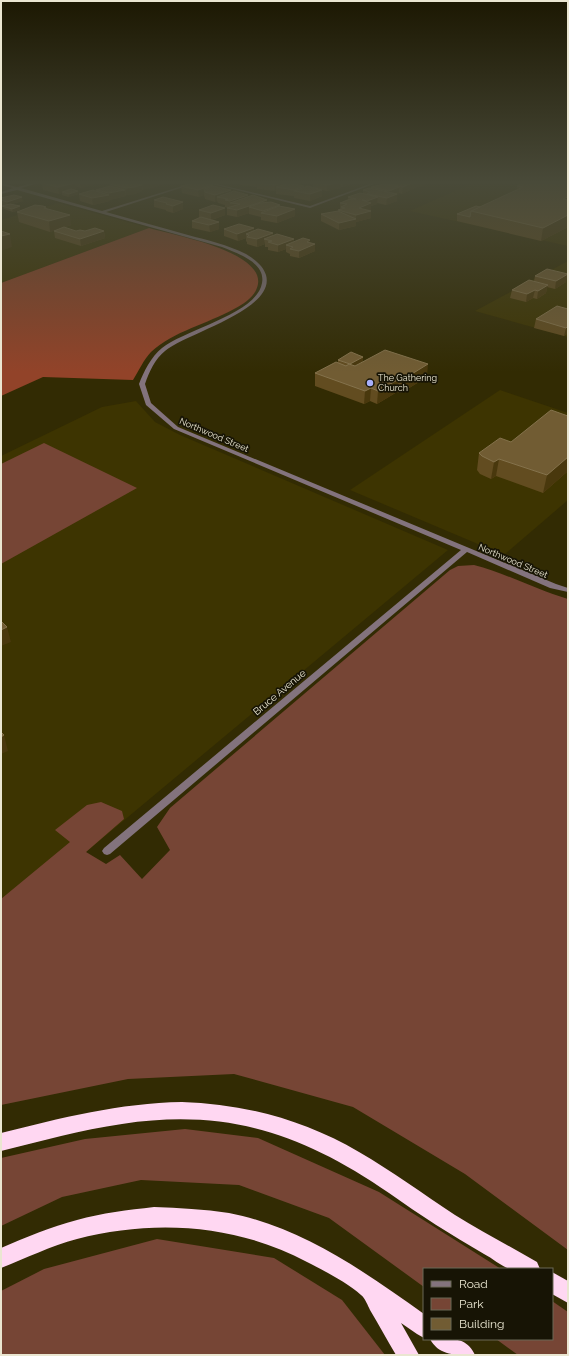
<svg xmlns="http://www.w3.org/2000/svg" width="569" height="1356" font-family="Raleway,sans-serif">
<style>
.built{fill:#3d3401}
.green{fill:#764535}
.forest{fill:#924329}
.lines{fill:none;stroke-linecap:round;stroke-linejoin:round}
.minor{fill:#83737d;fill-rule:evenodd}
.motorway{fill:#ffd7f2;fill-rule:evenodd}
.wall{fill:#624c20}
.shaded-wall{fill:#49380d}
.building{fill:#715c33;stroke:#84724c}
.poi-dot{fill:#a8b0fc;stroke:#171405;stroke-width:1.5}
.labels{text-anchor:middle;stroke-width:3.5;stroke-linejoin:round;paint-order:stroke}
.far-poi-label{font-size:9px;fill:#eae6d1;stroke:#171405;text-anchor:start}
.far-street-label{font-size:9px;fill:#eae6d1;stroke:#171405}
.street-label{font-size:10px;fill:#eae6d1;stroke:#171405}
</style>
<rect width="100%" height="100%" fill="#322b03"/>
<g class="built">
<polygon points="475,182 568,182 568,246 410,211"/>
<polygon points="58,203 149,228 1,283 1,220"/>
<polygon points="568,261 568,337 475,311 501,297"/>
<polygon points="500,390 568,413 568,500 504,555 350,490"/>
<polygon points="136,401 155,422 180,435 448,550 1,923 1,456 102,407"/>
</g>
<g class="green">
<polygon points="44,443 137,488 1,564 1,464"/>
<path d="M474,565C506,573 536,590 568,599V1250L465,1174L353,1107L234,1074L128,1079L1,1105V899L70,842L55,830L87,805L101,802L122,811L124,819L86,852L106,864L120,855L142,879L170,850L157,827L170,808L450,570L458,566Z"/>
<polygon points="185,1129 258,1138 379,1192 501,1269 424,1269 424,1287 329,1218 239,1185 141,1180 62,1197 1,1226 1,1158 85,1139"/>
<polygon points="157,1239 274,1258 342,1300 385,1355 1,1355 1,1291 44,1269"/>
<polygon points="552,1301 568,1312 568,1355 518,1355 496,1339 552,1339"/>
</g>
<path class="forest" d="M149,228C173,235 263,251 258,284C256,296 245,303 234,309C207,324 174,331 151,352C144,359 138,372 133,380L43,377L1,396V283Z"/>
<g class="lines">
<g class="minor">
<path d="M37,182H42L21,188L102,211L195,182H199L106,212C133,220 161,227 188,235C207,240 228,245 246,254C254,259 263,265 266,275C276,310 186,333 165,351C155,359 149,372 145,384L151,403L178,427L556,584L568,588V592L550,588L467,552L110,854L107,855L104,854L102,851L104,848L461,550L174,429L146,405L139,384C144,371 151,357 162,348C186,329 257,314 262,283C266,262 236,253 222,247L17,190L1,194V192L13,188L1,185V183L17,187Z"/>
<polygon points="204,182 208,182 310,206 375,182 379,182 310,208"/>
</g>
<g class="motorway">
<path d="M182,1102C245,1104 304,1120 359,1152C392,1171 423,1194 455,1215C482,1232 510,1246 537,1262L540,1269C531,1269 518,1271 510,1269C501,1266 492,1258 484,1254C451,1235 420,1215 389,1193C303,1134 228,1108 122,1124C81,1130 41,1141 1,1151V1133C61,1118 120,1103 182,1102Z"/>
<path d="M154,1207C179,1208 204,1209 229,1213C302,1227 365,1272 424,1314V1338L417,1334L401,1323L419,1355H396C387,1340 379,1325 370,1310C368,1306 365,1298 361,1295C347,1282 324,1271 307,1262C236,1224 154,1219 77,1239C51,1246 26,1258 1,1268V1248C26,1237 51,1227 77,1220C102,1213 128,1210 154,1207Z"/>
<polygon points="552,1272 568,1281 568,1303 552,1294"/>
<path d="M430,1339C449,1339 466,1335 475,1355C456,1355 439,1356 430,1339Z"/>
</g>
</g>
<g class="wall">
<polygon points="47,182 99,182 94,183 94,184 81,188 75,186 76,189 73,190 78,191 78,194 69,197 62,195 62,193 59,194 43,190 42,183"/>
<polygon points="121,182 168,182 168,183 162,185 158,184 159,186 142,190 142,191 135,194 126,195 126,196 109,200 110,201 93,205 80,201 79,194 97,191 96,190 110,186 110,184"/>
<polygon points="227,182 284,182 284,184 304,186 304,188 313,188 313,182 354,182 354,183 343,187 341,187 341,188 327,191 322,190 322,196 310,201 294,198 294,196 276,194 276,191 257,189 257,187 256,187 251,186 240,185 240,183 236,184"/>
<polygon points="568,182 568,227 541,241 457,221 457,214 480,207 517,190 517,186"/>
<polygon points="383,183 425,185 424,186 417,187 402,194 399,193 399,194 397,195 397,201 386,205 377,203 377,204 371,206 371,210 370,210 371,211 371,218 356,222 356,226 339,230 321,221 321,214 338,211 340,209 340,203 348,200 348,197 363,194 363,190 382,184"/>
<polygon points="181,186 213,186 248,197 267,200 267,203 280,205 280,206 295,209 295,216 277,223 261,220 261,217 249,214 249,213 237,217 227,215 227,208 228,208 225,207 225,205 218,203 217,201 215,202 205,199 204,195 199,197 182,193"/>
<polygon points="1,198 23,201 11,204 20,210 13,212 4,209 1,210"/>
<polygon points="154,200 183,202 183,209 173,213 166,211 166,210 154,207"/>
<polygon points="46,207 47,209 71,225 50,232 19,222 17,212"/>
<polygon points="199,210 225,215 212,220 219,222 219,229 210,232 192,228 192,221 200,217 199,217"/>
<polygon points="254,228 254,231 273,233 273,236 294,242 310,240 310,242 315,251 299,258 290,256 290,254 286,252 286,249 278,252 268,250 268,247 265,247 265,244 257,247 247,244 247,242 246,241 246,238 238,241 224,236 224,229"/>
<polygon points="54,231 104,231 105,238 81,246 55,238"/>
<polygon points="535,276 566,282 555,289 547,287 546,293 537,299 533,298 526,302 510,298 512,290 534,281"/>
<polygon points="568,309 568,333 564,336 534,328 536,319"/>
<polygon points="338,360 363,361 354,366 427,377 401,393 397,392 377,404 370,401 364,404 315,386 315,373 338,363"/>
<polygon points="568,416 568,471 543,493 496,476 491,479 480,474 477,470 479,453 511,442"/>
</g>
<g class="shaded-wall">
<polygon points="69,182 74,182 74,183 75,183 76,189 64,192 62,192 62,193 59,194 58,187"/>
<polygon points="80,182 94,182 94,184 81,188"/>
<polygon points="149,182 158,182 159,186 143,190 142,183"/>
<polygon points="161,182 168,182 168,183 162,185"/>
<polygon points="236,182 240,182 240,183 236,184"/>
<polygon points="256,182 266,182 257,183 257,187 256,187"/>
<polygon points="284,182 284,188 276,187 276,191 275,191 275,185"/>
<polygon points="339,182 341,182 341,188 327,191 327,185"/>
<polygon points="343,182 354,182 354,183 343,187"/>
<polygon points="414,182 432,182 425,185 424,186 417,187 402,194 403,187"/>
<polygon points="142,185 142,191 135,194 126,195 126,188"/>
<polygon points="213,185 213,192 204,189 204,195 199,197 198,190"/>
<polygon points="304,186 304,193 294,191 294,196 294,190"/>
<polygon points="399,187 399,194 397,195 397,201 386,205 387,198 389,197 389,191"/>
<polygon points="125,190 126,196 110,200 109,193"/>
<polygon points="231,190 231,196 217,197 217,201 215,202 215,195"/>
<polygon points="322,190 322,196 310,201 310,194"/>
<polygon points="78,191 78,194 69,197 69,194"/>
<polygon points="109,195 110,201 93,205 92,198"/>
<polygon points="248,195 248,202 240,204 230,203 230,201"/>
<polygon points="22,197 23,201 8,205 7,202"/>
<polygon points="378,197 377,204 371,206 371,210 366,212 371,211 371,218 356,222 356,215 359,208 367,201"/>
<polygon points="568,197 568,208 563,199"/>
<polygon points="267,200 267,206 249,207 249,213 237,217 237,210"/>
<polygon points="183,202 183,209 173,213 173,206"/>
<polygon points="1,203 2,203 4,209 1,210"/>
<polygon points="280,205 280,211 264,213 263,211"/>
<polygon points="20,206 20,210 13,212 12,209"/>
<polygon points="225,208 225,215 211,220 211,213"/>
<polygon points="295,209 295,216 277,223 277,216"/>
<polygon points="70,215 71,225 50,232 49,221"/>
<polygon points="568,215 568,227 541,241 543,228"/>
<polygon points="356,219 356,226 339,230 339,223"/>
<polygon points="219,222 219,229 210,232 209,225"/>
<polygon points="254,228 254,235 249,235 246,234 246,238 238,241 237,234"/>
<polygon points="104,231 105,238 81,246 80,239"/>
<polygon points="273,233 273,240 264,239 265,244 257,247 257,239"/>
<polygon points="10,234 12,247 1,251 1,236"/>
<polygon points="294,239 294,246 286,245 286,249 278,252 278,245"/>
<polygon points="310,240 310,246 315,244 315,251 299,258 299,251 307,242"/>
<polygon points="568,274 566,282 555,289 556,281"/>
<polygon points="548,285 546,293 537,299 538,291"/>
<polygon points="535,290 533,298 526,302 527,294"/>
<polygon points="568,326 568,333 564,336 566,328"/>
<polygon points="363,357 363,361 350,368 350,364"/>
<polygon points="428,364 427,377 401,393 402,380"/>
<polygon points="399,379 397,392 377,404 378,391"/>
<polygon points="371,388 370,401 364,404 365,391"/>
<polygon points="568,457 568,471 543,493 547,475"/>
<polygon points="499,459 496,476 491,479 494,462"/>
<polygon points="7,627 11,642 1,646 1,630"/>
<polygon points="4,735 8,751 1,754 1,737"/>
</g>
<g class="building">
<polygon points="47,182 72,182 75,183 58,187 42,183"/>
<polygon points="121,182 130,182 142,185 134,187 126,188 110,184"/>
<polygon points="136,182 149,182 142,183"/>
<polygon points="196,182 213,185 198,190 181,186"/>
<polygon points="261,182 284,182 275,185 257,183"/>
<polygon points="314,182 339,182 327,185"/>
<polygon points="386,182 414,182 403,187 383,183"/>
<polygon points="527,182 568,182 568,197 563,199 568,200 568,215 543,228 471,211 523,187 517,186"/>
<polygon points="289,183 304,186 294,190 276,187"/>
<polygon points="384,184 399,187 389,191 371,187"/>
<polygon points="110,186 125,190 109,193 96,190"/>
<polygon points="213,186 231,190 215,195 205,192 204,189"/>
<polygon points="308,186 322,190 310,194 294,191"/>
<polygon points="369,188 397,194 387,198 367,194 370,192 363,190"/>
<polygon points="71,189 78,191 69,194 62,192"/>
<polygon points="93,190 109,195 92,198 79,194"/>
<polygon points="234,191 248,195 230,201 225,200 228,199 217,197"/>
<polygon points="360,193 378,197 367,201 362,200 371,203 359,208 371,211 356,215 338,210 345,208 341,207 347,204 340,203 350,199 356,199 348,197"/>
<polygon points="14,195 22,197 7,202 1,200 1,198"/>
<polygon points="253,195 267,200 237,210 227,208 240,204 230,203"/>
<polygon points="163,197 183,202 173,206 166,204 167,203 154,200"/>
<polygon points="271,202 280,205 263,211 249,207 260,203"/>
<polygon points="10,204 20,206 12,209 2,206"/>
<polygon points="35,205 43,206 46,207 44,208 70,215 49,221 17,212"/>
<polygon points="213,205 225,208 211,213 199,210"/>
<polygon points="279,206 295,209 277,216 261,213"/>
<polygon points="476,206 480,207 471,211 470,217 457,214"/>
<polygon points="338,211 356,219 339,223 321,214"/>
<polygon points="201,217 219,222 209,225 192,221"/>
<polygon points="239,224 254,228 237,234 224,229"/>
<polygon points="64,227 76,231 80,230 85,231 95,228 104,231 80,239 54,231"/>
<polygon points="258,229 273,233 257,239 247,237 249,235 246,234"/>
<polygon points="1,231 10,234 1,236"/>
<polygon points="277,234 294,239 278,245 268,242 272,241 264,239"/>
<polygon points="303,238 310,240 307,242 315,244 299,251 290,249 293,247 286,245"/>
<polygon points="547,269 568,274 556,281 535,276"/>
<polygon points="529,280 548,285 538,291 535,290 527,294 512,290"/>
<polygon points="557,306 568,309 568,326 566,328 536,319"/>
<polygon points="385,350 428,364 402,380 399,379 378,391 371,388 365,391 315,373 336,362 346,366 349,364 355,366"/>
<polygon points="351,352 363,357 350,364 338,360"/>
<polygon points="551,410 568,416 568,457 547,475 499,459 494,462 482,456 479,453 500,438 511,442"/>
<polygon points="1,621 7,627 1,630"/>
<polygon points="1,732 4,735 1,737"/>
</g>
<linearGradient id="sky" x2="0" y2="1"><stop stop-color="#1c1802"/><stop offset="0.49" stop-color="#494a39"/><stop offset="1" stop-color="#494a39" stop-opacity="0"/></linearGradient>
<rect width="569" height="372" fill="url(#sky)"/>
<circle class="poi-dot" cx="370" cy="383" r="4"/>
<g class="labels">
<g class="far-poi-label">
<text x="378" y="381">The Gathering<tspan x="378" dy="10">Church</tspan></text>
</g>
<g class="far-street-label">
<text transform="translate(214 435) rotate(23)" y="3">Northwood Street</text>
<text transform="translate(513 561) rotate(23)" y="3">Northwood Street</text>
</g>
<g class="street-label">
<text transform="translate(279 692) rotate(-40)" y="4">Bruce Avenue</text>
</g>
</g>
<rect width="569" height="1356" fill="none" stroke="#eae6d1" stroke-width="4"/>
<rect x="423" y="1268" width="130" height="72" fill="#171405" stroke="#6b6857"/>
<rect x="431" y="1281" width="20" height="6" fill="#83737d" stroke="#6b6857"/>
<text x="459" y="1288" font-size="12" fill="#eae6d1">Road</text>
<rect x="431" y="1298" width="20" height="12" fill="#764535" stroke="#6b6857"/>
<text x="459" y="1308" font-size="12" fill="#eae6d1">Park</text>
<rect x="431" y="1318" width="20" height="12" fill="#715c33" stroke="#6b6857"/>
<text x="459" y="1328" font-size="12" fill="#eae6d1">Building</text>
</svg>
